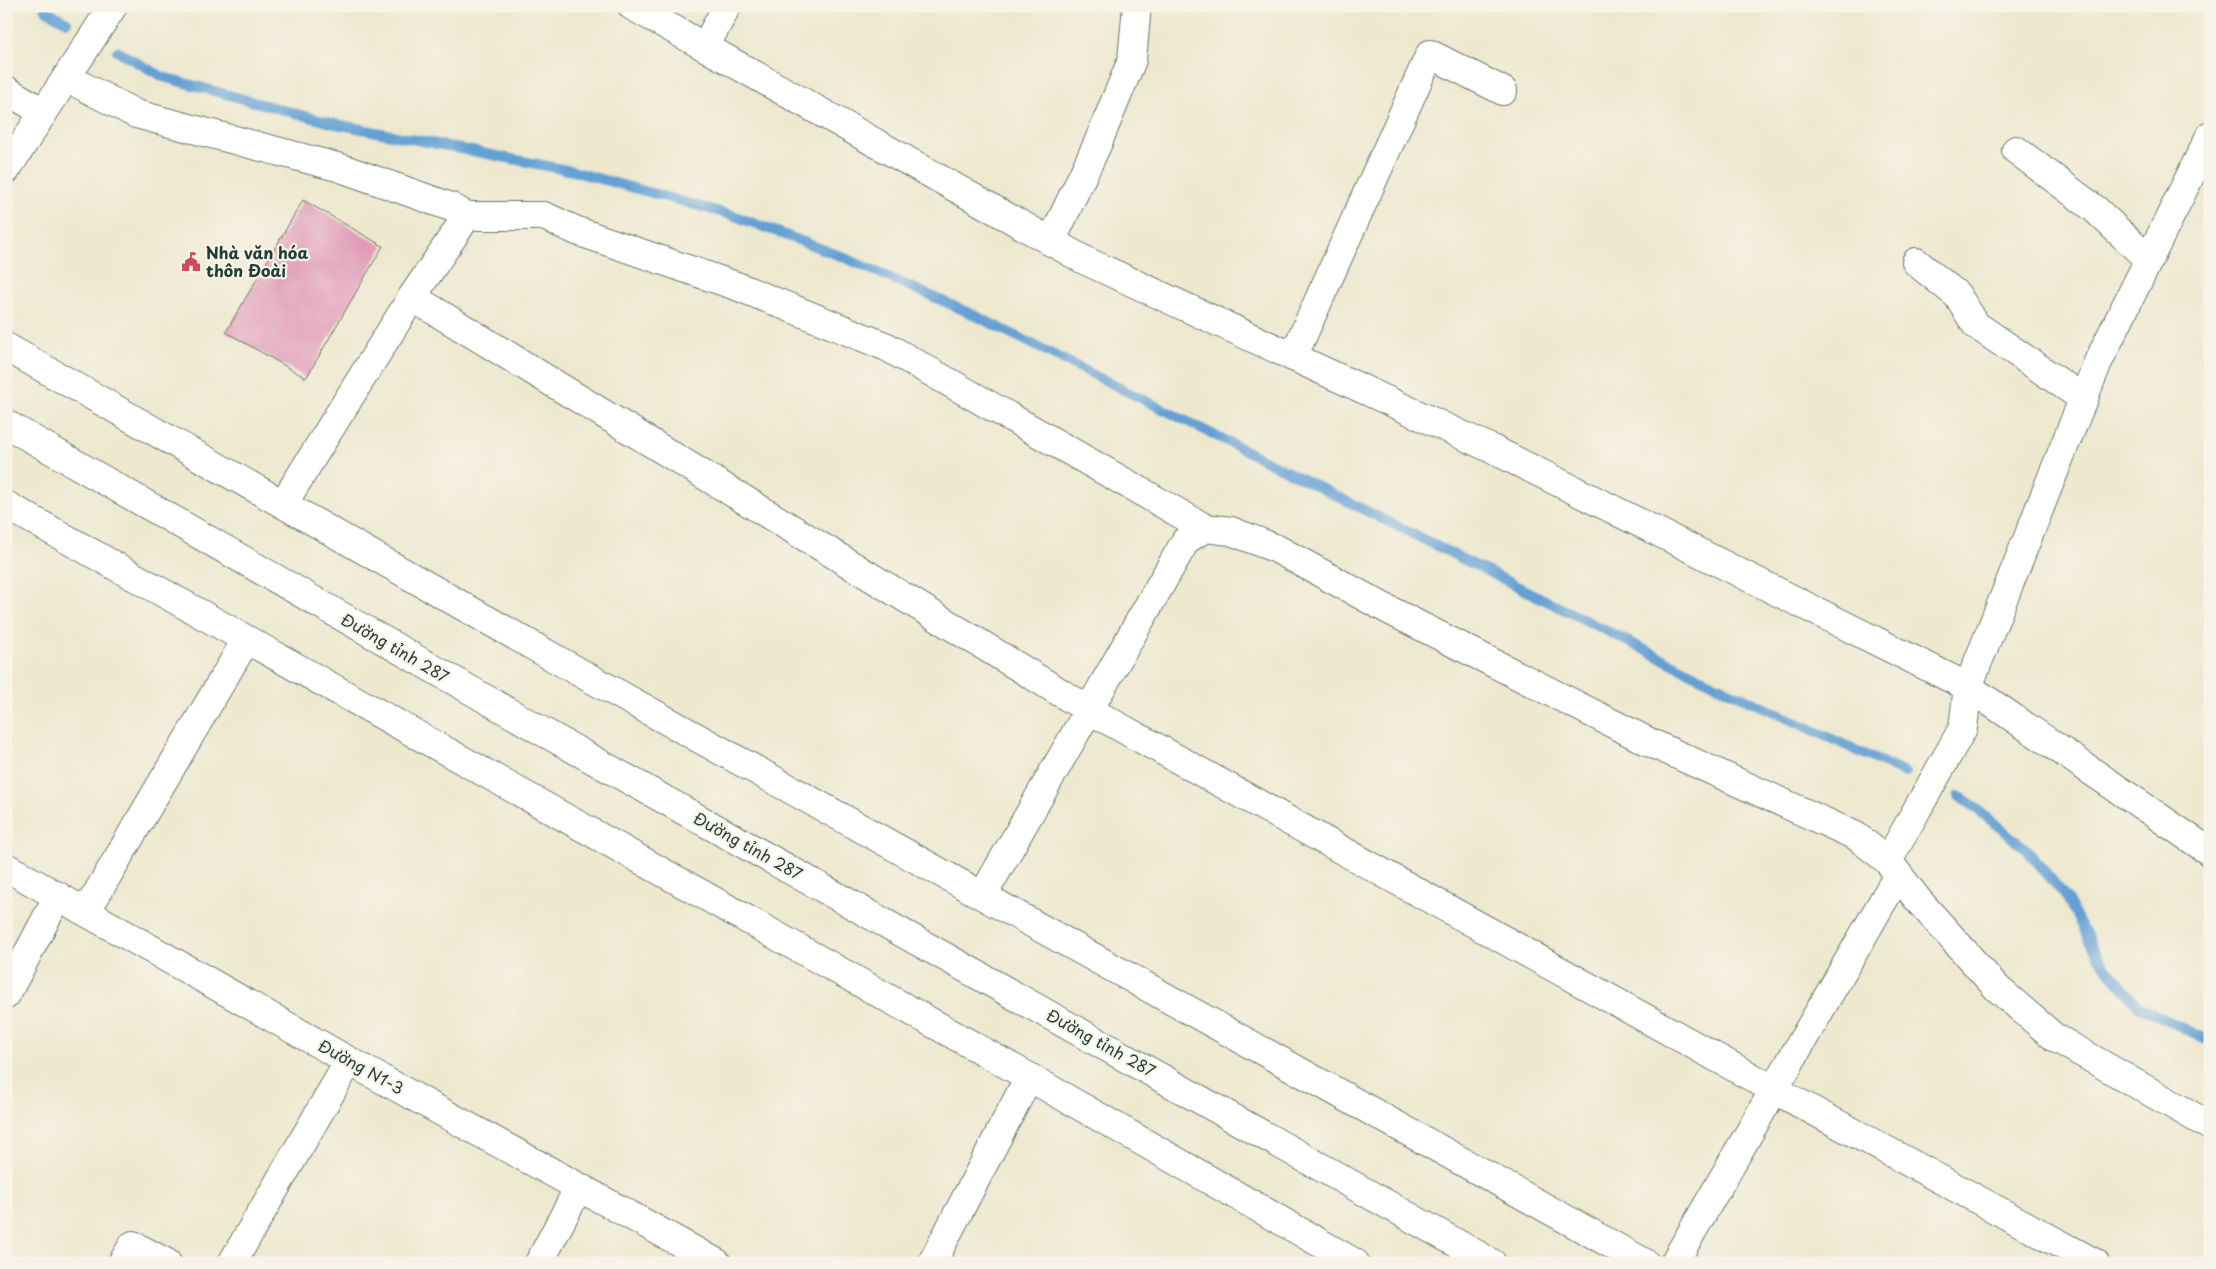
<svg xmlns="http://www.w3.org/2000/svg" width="2216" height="1269" font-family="'Playpen Sans',sans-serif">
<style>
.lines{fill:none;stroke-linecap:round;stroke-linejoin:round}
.stream{stroke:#63a0d4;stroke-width:10}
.building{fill:#e19db8}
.minor-casing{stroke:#67796a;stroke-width:30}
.major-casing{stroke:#67796a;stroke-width:30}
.minor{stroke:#fff;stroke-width:28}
.major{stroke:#fff;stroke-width:28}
.labels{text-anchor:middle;stroke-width:4.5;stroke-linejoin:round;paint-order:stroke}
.poi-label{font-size:16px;font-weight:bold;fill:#1f3d34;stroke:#f7f3e8;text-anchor:start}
.street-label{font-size:16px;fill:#1f3d34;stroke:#f7f3e8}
</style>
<rect width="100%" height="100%" fill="#f7f3e8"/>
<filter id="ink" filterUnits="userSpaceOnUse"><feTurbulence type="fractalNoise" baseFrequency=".02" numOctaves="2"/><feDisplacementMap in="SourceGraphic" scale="10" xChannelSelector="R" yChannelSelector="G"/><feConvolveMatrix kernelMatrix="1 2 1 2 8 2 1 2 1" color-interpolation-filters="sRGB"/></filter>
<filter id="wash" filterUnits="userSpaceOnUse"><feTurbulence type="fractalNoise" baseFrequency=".0096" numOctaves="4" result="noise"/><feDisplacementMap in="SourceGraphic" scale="20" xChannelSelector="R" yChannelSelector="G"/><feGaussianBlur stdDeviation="1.12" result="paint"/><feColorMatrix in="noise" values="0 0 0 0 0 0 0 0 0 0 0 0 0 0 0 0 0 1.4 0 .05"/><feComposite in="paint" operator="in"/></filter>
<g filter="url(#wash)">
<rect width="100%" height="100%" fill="#ede8ce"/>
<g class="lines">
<g class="stream">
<polyline points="44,6 47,11 67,22"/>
<polyline points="117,51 163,77 331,123 572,171 735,216 843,257 972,314 1699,677 1905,773"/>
<polyline points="1958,796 1967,801 2026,849 2066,897 2098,957 2138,1006 2210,1041"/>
</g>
</g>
<g id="blocks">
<polygon class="building" points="303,200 383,246 306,378 226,332"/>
</g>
</g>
<g filter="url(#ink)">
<use href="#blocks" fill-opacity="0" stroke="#67796a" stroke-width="1"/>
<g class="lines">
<g class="minor-casing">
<g id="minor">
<polyline points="632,6 1084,260 1490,448 1968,687 2210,852"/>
<polyline points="705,47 727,6"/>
<polyline points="67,78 136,114 341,168 451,207 467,216"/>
<polyline points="6,90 43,112"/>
<polyline points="2016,150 2095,209 2149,260"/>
<polyline points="6,170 113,6"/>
<polyline points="1051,242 1097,145 1132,60 1137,6"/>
<polyline points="1916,262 1957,295 1976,325 2084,399"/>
<polyline points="412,297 1089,710 1775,1090 2095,1263"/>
<polyline points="6,347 579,672 1645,1263"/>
<polyline points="1293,357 1430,54 1503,91"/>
<polyline points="283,504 412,297 467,216 544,216 577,231 739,287 887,347 1205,528"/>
<polyline points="1888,861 1963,728 1968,687 2098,362 2210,136"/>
<polyline points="6,867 349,1061 717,1263"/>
<polyline points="983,895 1186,540 1205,528 1231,531 1277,549 1385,608 1649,742 1856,836 1888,861 1918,900 1997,988 2054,1037 2210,1126"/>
<polyline points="86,912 246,640"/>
<polyline points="6,995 58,896"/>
<polyline points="122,1263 133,1245 167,1263"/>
<polyline points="232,1263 349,1061"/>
<polyline points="539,1263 579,1187"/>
<polyline points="932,1263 1029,1077"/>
<polyline points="1674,1263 1898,875"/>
</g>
</g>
<g class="major-casing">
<g id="major">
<polyline points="6,424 540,730 1492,1263"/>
<polyline points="6,505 1029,1077 1355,1263"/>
</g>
</g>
<use href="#minor" class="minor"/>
<use href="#major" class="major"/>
</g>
</g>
<defs>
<g id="civic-bare" transform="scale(1.5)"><path d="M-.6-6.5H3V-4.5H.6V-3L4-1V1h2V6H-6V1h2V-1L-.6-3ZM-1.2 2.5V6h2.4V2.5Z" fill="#d1495b" stroke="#f7f3e8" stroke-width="2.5" paint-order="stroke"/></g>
</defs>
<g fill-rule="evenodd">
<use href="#civic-bare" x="191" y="262"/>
</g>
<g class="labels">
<g class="poi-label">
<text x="206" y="259">Nhà văn hóa<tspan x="206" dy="18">thôn Đoài</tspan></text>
</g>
<g class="street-label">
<text transform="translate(395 648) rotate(30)" y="6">Đường tỉnh 287</text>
<text transform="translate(748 846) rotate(29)" y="6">Đường tỉnh 287</text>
<text transform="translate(1101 1043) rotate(29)" y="6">Đường tỉnh 287</text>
<text transform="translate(361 1067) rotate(29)" y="6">Đường N1-3</text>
</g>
</g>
<rect width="2216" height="1269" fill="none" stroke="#f7f3e8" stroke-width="25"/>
</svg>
